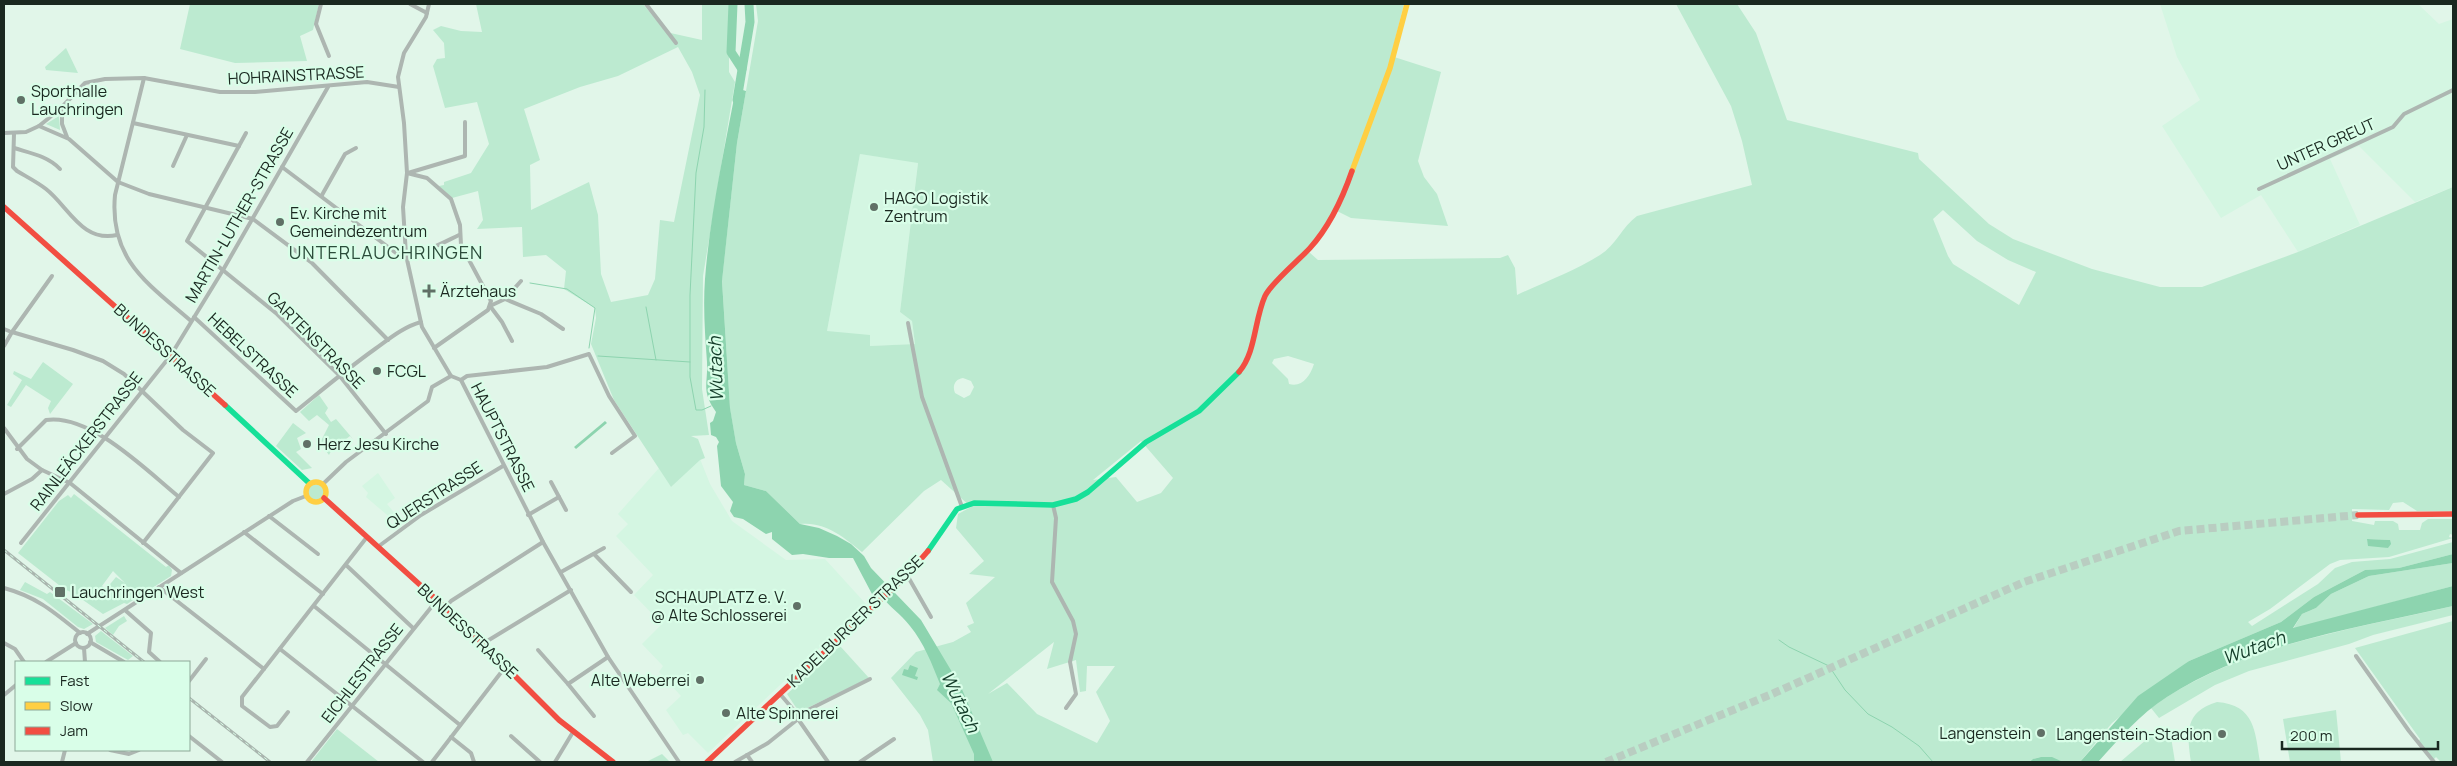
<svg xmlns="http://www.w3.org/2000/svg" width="2457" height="766" font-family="Manrope,sans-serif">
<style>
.built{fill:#d4f6e2}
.green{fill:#bcead0;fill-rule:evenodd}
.water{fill:#8dd4af}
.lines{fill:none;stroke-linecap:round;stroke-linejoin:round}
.stream{stroke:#8dd4af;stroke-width:1}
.river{stroke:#8dd4af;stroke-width:9}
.highway-tunnel{stroke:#b9cdc1;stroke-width:8;stroke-dasharray:8 4;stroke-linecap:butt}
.street{stroke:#adb6b1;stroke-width:4}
.fast{stroke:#16e098;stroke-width:5.5}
.slow{stroke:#ffcf43;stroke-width:5.5}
.jam{stroke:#f24e42;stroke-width:5.5}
.rail-casing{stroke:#a9b5ae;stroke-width:3}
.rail{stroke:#d9fee8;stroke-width:1;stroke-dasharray:4;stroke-linecap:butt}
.poi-dot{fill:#607066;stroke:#d9fee8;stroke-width:2}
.labels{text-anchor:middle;stroke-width:4.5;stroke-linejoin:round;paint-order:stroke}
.street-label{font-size:16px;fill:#1a2820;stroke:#d9fee8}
.poi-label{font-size:16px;fill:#1a2820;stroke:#d9fee8;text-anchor:start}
.neighbourhood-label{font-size:18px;letter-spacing:1px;fill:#2c4c3b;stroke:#d9fee8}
.water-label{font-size:18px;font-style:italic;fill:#143c29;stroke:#d9fee8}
</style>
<rect width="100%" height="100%" fill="#e1f6e9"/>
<g class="built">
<polygon points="2160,4 2418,4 2439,24 2453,19 2453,187 2415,202 2359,146 2330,159 2360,225 2298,252 2261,195 2221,218 2162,126 2200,100 2177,57"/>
<polygon points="860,154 918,162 900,312 912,321 915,344 870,346 827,331"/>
<polygon points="700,459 710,484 732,521 786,560 825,559 866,604 708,753 688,733 683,735 666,710 681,696 659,672 663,666 642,644 662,624 634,595 653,575 616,536 628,524 618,514 659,468 671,487"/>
<polygon points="378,473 395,498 387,504 397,516 393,520 366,497 368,493 362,486"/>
</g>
<g class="green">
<polygon points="190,4 319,4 313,30 300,36 307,61 235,63 180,49"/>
<path d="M476,4H643L666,32L702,40V4H729V72L735,82L703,276L702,389L709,435L691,436L698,439L705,458L700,460L671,487L614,400L591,344L596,318L595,308L564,289L566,271L546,255L523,257L522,227L477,229L483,220L478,191L452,198L439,186L444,185V182L471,173L489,144L477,102L445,108L433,66L437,59L445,58L444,43L433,30L441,26L461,31L482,32ZM678,47L692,72L700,95L674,222L660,220L655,279L648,295L611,302L601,274L598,215L589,182L531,210L530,165L540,160L524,109L580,87L618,76Z"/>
<path d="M756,4H1404L1391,56L1441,72L1418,161L1424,177L1437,194L1448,226L1351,218L1337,211L1309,252L1318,260L1500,258L1508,255L1515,268L1517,295C1544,282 1575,271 1600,255C1616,245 1622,227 1637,216L1752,185L1742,141L1731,106L1676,4H1737L1756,33L1787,120L1918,153L1919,159L1989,224L2013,239L2092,269L2160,287H2202L2298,252L2453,187V511H2417L2403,502L2393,503L2389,510L2352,509V521L2374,525L2375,521H2393L2398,524L2399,530H2420L2422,523L2428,519H2453V535L2450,534L2449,537L2453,538L2389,557L2340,560L2330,564L2270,609L2248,622L2252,626L2318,584L2335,568L2352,562L2390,559L2453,542V554L2399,568L2365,570L2314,597L2281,622L2189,661L2112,723L2080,762C2075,762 2068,763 2063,762C2052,760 2039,753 2029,762H933L928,730L920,715L891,678L916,652L953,642L971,632L967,626L974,623L966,603L995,577L969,574L984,561L956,528L958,514L971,507L941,480L924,491L862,552C844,537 824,521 800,524L766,491L744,485L745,474L736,443L730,409L722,280L737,143L758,21ZM860,154L918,163L900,312L912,321L915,344L870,346V335L827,331ZM1943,210L1977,241L2008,260L2036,272L2019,305L1953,264L1948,256L1933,219ZM1288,356L1314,364C1310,376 1302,388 1289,384L1288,379L1272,363L1274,359ZM963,378L971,381L974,387L970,395L964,398L955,393C952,386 955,379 963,378ZM1141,441L1173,478L1161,493L1137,502L1116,477L1093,480ZM2367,539L2390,540L2388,548ZM1054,642L1047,669L1076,660L1080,692L1086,691L1087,666H1115L1096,692L1110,721L1097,743L1037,714L1007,683L988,694Z"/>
<polygon points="66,48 78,73 46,70 45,67"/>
<polygon points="59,116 60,130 46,124"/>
<polygon points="43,362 73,384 50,414 48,408 51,401 26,385 11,407 7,405 22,380 13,374 14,371 31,379"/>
<polygon points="319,395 328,408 325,413 331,422 336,419 353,439 350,436 331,451 329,455 320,443 329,425 317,415 309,421 300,412"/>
<polygon points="293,423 306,433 297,438 301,449 296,452 312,468 302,470 276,446"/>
<circle cx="316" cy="492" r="8"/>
<path d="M74,494L166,567L169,565L172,570L171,576L127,604L124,603L103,614L73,593L64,589L18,553L59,501L68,495L71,498ZM113,571L125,583L116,577L106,589L102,586Z"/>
<polygon points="2453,563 2453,586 2293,629 2302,614 2316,608 2331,594 2369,576"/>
<polygon points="25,582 47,594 50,592 93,624 84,629 78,627 43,599 20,590"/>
<path d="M2453,606V615L2373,635L2349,644L2249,671L2215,685L2159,718L2151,708C2238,645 2351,630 2453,606Z"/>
<polygon points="124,616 127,621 119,626 113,635 105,628"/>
<polygon points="2453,621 2453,762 2441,762 2436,757 2433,760 2418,742 2420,739 2355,648"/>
<polygon points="101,631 133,656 128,660 96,642 95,636"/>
<polygon points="840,646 869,678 799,712 787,694"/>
<path d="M2217,702C2255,705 2255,731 2260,762H2191C2187,733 2184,712 2217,702Z"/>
<polygon points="2336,710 2341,762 2290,762 2283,719"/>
<polygon points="337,729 379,762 311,762"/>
<polygon points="2159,729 2171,737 2175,762 2120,762"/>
<polygon points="662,754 670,762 646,762"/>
</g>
<g class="water">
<path d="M736,88L746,91L737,143L722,281L730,408L736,443L745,474L744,485L766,491L800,524L819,528L837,536L851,544L864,556L871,568L921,620L961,687L993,762H974V754L951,703L937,690L940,684C932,664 924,643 910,626C901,614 889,607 881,595L872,594L853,558H829L803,554L792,555L772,539V532L766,534L743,519L734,517L730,511L733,502L721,486L717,446L719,442L716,437L711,435L710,423L713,421L716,412C701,391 708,385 707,362C705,335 703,307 705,279C710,215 724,151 736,88Z"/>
<polygon points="605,421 607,423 576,449 574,447"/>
<polygon points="2367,539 2390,540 2391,544 2388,548 2368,546"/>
<path d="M2453,554V563L2369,576L2331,594L2316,608L2302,614L2293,628L2453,586V606C2358,628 2250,643 2167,697C2140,714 2119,739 2098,762H2080L2138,696L2189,661L2281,622L2314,597L2365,570L2399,568Z"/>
<polygon points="910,665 918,668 915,676 918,677 917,680 902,675 904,669 908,670"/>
<polygon points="2041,757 2052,757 2063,762 2029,762 2033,759"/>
</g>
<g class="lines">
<g class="stream">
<polyline points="705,90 704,127 696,173 690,295 690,377 696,410 702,410 711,406"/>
<polyline points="530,283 567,289 595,308 589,348"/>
<polyline points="646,307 656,360"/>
<polyline points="598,356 690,362"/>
<polyline points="1779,640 1789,647 1829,666 1845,690 1868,714 1892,727 1919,746 1933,762"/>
</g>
<g class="river">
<polyline points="733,4 731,52 742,69"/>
<polyline points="737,100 750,22 749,4"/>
</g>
<polyline class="highway-tunnel" points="1606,762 1772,694 2024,582 2179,531 2358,515"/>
<g class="street">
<polyline points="321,4 316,24 329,56"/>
<polyline points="410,4 427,13"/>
<polyline points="429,4 426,17 404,53 398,77 404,123 407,173 403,207 406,255 422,327 451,376 461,380 543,542 608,657 679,762"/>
<polyline points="646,4 676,43"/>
<path d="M144,78L115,195C109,259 147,283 191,321"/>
<polyline points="62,108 62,124 67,137"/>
<polyline points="133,123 239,146"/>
<polyline points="39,126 69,139 118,182 149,194 253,219 312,263 388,340"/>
<polyline points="4,133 26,132 39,126 60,109 85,83 105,79 144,78 220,92 255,92 367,82 399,87"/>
<polyline points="246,133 187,241 277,314 339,375 386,434"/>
<path d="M14,134L13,167L17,171C27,177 37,182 46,189C68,206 82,243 117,235"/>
<path d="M14,148C30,153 48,156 60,169"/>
<polyline points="173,166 187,135"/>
<path d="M282,167L396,253C417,258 440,244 459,235"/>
<polyline points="407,173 427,178 451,199 460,225 461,245 491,301 488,310 434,348"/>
<polyline points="408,173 465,156 465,122"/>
<polyline points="2259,189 2393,127 2404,114 2453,90"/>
<polyline points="322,195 345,154 356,148"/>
<polyline points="505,299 541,314 563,329"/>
<path d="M194,317L296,411C322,390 347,369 375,349C389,339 403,327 421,322"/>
<polyline points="908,323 922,397 962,507"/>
<polyline points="4,329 9,331"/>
<polyline points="12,332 73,350 103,361 124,374 183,430 213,453 143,543"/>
<polyline points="512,341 502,322 490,306 505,299 521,281"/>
<polyline points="4,346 12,332 52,276"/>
<polyline points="461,380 467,376 547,367 589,354 609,396 635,436 612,453"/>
<polyline points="4,428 27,459 42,470 70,483 181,573"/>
<path d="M17,449L46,420C90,413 147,471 179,497"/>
<polyline points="551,482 566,510"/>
<polyline points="323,484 346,462 428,401 432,387 451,376"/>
<polyline points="4,494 32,479 42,470"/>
<polyline points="1053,505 1056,518 1052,582 1073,621 1076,634 1070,662 1076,694 1066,708"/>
<polyline points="528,515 559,497"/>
<polyline points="269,516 318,554"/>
<polyline points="244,532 323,594"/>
<polyline points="21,543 171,355 223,270 328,87"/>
<polyline points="379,546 421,515 503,466"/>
<polyline points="594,554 631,592"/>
<polyline points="346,565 413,628"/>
<polyline points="561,572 604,548"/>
<polyline points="907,575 931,617"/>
<polyline points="159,587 264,669"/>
<path d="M4,588C37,597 54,612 80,633"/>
<polyline points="314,606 460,725"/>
<polyline points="445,608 451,601 543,542"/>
<polyline points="126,611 151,633 149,652 160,662"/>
<circle cx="83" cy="640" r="8"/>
<polyline points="87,634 293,501 306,496"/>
<polyline points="90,642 124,662"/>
<polyline points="4,643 15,649 24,662"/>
<polyline points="484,643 571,590"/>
<polyline points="84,648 85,662"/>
<polyline points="280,649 423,762"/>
<polyline points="538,650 568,684 608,657"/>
<polyline points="2356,656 2409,731 2434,762"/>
<polyline points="46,662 76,643"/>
<polyline points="189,681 206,659"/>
<polyline points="568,684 594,716"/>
<polyline points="780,694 798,715 798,719 828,762"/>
<polyline points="4,695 16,685"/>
<polyline points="288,712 277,726 270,727 242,706 242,697 367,537"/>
<polyline points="798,715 870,679"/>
<polyline points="189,736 222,762"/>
<polyline points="511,736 540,762"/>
<polyline points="451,737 471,753 474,762"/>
<polyline points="110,750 129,754 139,750"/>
<polyline points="747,755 752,762"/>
<polyline points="62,762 65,750"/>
<polyline points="307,762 437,600"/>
<polyline points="432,762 506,666"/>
<polyline points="555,762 573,732"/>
<polyline points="735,762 768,743 798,719"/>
<polyline points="860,762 894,739"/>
</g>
<g class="fast">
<polyline points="225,405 309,483"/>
<polyline points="928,551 957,509 974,503 1053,505 1076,499 1088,492 1146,442 1199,411 1239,372"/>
</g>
<g class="slow">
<polyline points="1352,171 1390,68 1407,4"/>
<circle cx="316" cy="492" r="10"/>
</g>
<g class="jam">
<polyline points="4,207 225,405"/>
<path d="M1239,372C1256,352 1254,321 1265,296C1271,283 1299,260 1310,248C1329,227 1343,197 1352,171"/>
<polyline points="324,498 460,621 559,720 613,762"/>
<polyline points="2358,515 2453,514"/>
<polyline points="707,762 907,575 928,551"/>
</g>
<g class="rail-casing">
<g id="rail">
<polyline points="4,550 144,662"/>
<polyline points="189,698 270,762"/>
</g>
</g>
<use href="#rail" class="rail"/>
</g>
<g class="poi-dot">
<circle cx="21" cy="100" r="5"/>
<circle cx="874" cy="207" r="5"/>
<circle cx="280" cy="222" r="5"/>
<path d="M426.5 283.5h5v5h5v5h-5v5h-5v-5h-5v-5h5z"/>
<circle cx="377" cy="371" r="5"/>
<circle cx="307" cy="444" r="5"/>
<rect x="54" y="586" width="12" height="12" rx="2.5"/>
<circle cx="797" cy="606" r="5"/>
<circle cx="700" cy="680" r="5"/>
<circle cx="726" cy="713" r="5"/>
<circle cx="2041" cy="733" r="5"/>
<circle cx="2222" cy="734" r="5"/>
</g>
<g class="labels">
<g class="street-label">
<text transform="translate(296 75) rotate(-3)" y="6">HOHRAINSTRASSE</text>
<text transform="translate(2326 144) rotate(-24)" y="6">UNTER GREUT</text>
<text transform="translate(239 215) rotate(-60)" y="6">MARTIN-LUTHER-STRASSE</text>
<text transform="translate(316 340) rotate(45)" y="6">GARTENSTRASSE</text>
<text transform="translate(165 350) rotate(42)" y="6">BUNDESSTRASSE</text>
<text transform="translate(253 355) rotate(43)" y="6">HEBELSTRASSE</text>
<text transform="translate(503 437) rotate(63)" y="6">HAUPTSTRASSE</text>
<text transform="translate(86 441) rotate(-52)" y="6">RAINLEÄCKERSTRASSE</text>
<text transform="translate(434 495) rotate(-33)" y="6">QUERSTRASSE</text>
<text transform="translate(855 621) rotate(-44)" y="6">KADELBURGER STRASSE</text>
<text transform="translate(468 631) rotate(43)" y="6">BUNDESSTRASSE</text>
<text transform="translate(362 673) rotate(-52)" y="6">EICHLESTRASSE</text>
</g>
<g class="poi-label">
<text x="31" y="97">Sporthalle<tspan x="31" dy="18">Lauchringen</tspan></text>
<text x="884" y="204">HAGO Logistik<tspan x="884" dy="18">Zentrum</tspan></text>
<text x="290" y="219">Ev. Kirche mit<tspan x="290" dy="18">Gemeindezentrum</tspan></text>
<text x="440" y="297">Ärztehaus</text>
<text x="387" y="377">FCGL</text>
<text x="317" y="450">Herz Jesu Kirche</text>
<text x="71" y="598">Lauchringen West</text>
<text x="787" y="603" text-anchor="end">SCHAUPLATZ e. V.<tspan x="787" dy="18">@ Alte Schlosserei</tspan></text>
<text x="690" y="686" text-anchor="end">Alte Weberrei</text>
<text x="736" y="719">Alte Spinnerei</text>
<text x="2031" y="739" text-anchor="end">Langenstein</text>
<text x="2212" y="740" text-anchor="end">Langenstein-Stadion</text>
</g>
<g class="neighbourhood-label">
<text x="386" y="259">UNTERLAUCHRINGEN</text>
</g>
<g class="water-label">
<text transform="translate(716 369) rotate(-92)" y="6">Wutach</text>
<text transform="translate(2254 648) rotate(-20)" y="6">Wutach</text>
<text transform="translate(960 702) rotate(64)" y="6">Wutach</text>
</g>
</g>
<rect width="2457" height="766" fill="none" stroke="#1a2820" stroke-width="10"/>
<rect x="15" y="661" width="175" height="90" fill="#d9fee8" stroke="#8da898"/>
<rect x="25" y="677" width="25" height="8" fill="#16e098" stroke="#8da898"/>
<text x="60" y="686" font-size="15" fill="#1a2820">Fast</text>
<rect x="25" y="702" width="25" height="8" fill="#ffcf43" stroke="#8da898"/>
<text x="60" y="711" font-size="15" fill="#1a2820">Slow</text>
<rect x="25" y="727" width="25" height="8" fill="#f24e42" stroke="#8da898"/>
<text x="60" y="736" font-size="15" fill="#1a2820">Jam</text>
<path d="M2282 741v8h156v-8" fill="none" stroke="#1a2820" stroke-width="2.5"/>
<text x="2290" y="741" font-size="15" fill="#1a2820" stroke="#d9fee8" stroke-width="4" paint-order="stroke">200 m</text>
</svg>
